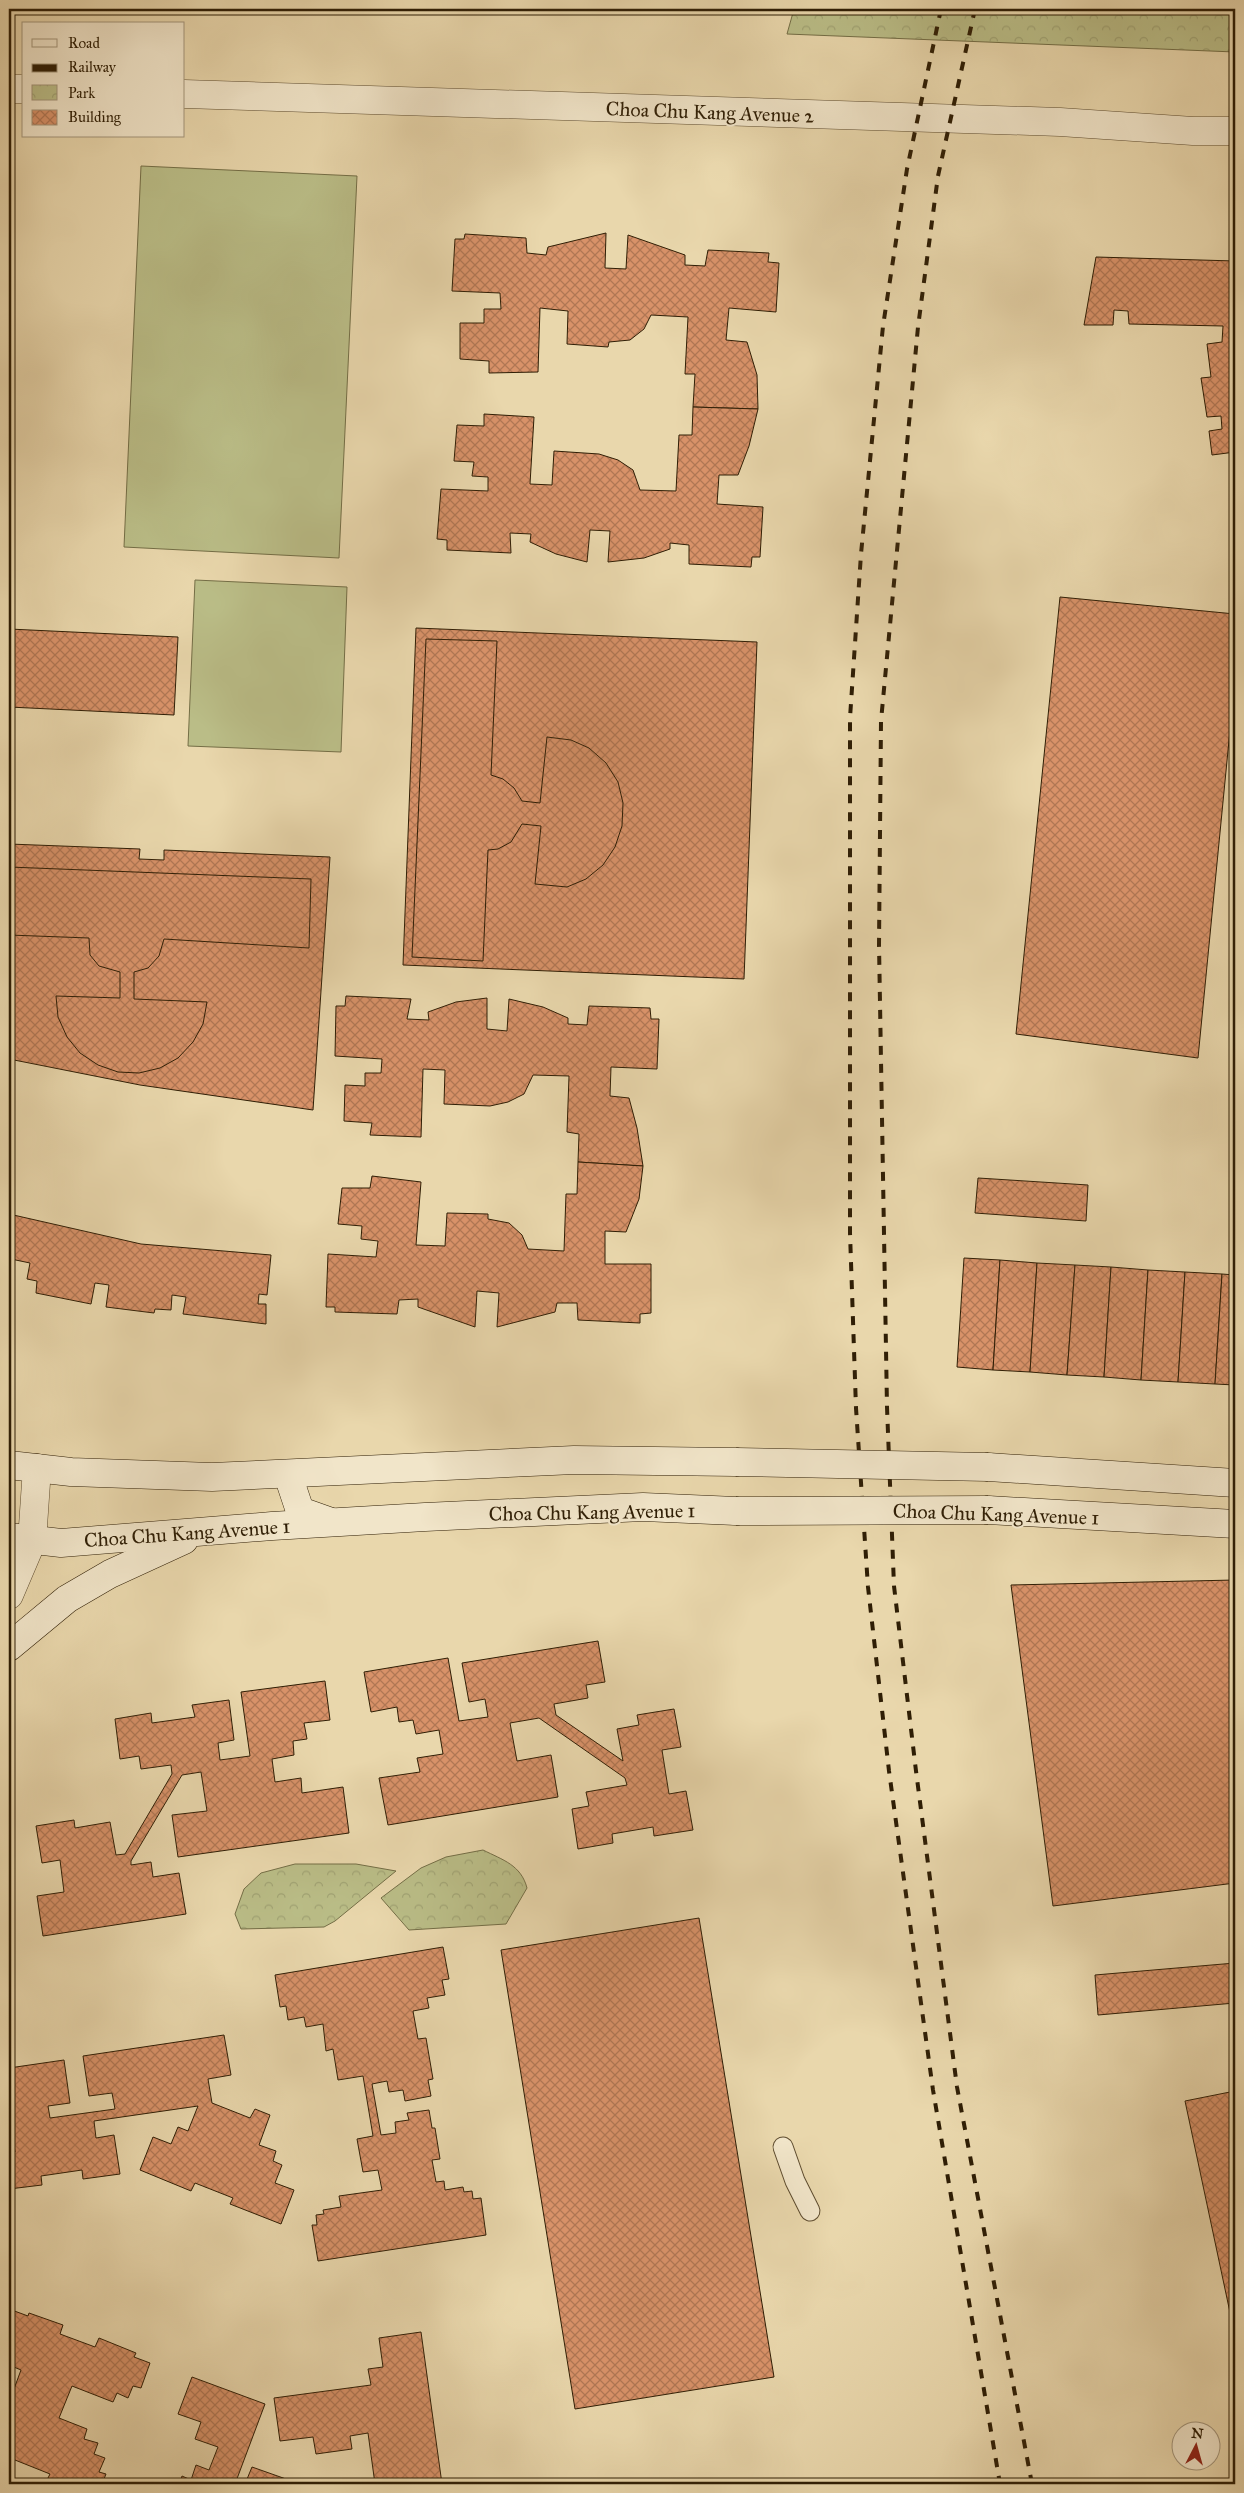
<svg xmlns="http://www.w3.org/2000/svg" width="1244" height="2493" font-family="'IM FELL Great Primer',serif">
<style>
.park{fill:url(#park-crowns);stroke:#746e46}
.pitch{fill:#babd87;stroke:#746e46}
.building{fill:url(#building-cross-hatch);stroke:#2f1e05}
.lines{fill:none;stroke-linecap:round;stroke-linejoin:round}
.lane-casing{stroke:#5e4c2f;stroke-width:21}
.street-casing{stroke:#5e4c2f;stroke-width:29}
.secondary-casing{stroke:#2f1e05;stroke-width:29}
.lane{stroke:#f1e5c9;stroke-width:19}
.street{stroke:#f1e5c9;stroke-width:28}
.secondary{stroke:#f1e5c9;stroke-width:28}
.rail{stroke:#2f1e05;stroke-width:4;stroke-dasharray:9 9;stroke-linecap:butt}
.secondary-bridge-casing{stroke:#2f1e05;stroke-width:29;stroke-linecap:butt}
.secondary-bridge{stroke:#f1e5c9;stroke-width:28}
.labels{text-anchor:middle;stroke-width:4;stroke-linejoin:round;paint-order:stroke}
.street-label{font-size:20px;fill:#2f1e05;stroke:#f1e5c9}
</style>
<defs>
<pattern id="park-crowns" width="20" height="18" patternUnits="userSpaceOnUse" patternTransform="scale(1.25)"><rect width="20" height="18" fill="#babd87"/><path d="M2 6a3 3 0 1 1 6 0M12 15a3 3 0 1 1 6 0" fill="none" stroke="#a0a273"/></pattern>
<pattern id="building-cross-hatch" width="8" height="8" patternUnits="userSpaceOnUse" patternTransform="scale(1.25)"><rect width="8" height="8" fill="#d89269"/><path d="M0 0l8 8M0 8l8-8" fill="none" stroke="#b07754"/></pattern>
</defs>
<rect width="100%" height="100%" fill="#e9d7ac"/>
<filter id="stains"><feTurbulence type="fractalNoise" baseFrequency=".004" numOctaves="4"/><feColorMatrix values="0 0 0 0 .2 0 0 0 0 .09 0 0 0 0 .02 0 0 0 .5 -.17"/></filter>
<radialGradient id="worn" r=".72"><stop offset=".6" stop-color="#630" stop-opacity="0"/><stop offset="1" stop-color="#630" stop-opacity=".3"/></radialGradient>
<g class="park">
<polygon points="794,9 1235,9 1235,52 787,34"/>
<path d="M483,1850C503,1860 521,1865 527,1888L506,1924L409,1930L381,1898L421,1868L446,1857Z"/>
<polygon points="295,1864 356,1864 396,1871 335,1921 324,1927 241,1929 235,1914 244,1889 261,1873"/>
</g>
<g class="pitch">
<polygon points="141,166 357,176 339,558 124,547"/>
<polygon points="195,580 347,587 341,752 188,746"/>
</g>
<g class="building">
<polygon points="9,185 14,185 9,248"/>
<polygon points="606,233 605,268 626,269 628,235 685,255 685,265 705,266 708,250 769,253 768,262 779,263 776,312 729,308 726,340 747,342 757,375 758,409 693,407 695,374 685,374 688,317 651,315 644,329 630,340 609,342 608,347 567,344 568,311 540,308 538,372 489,373 489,361 460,359 460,323 484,323 484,309 501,309 500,293 452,291 455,239 464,239 465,234 526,238 527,253 546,255 548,247"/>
<polygon points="1096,257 1235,261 1235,452 1212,455 1209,431 1222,429 1221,416 1207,417 1201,378 1211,377 1207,344 1222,342 1223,326 1129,324 1128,311 1114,310 1113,325 1084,325"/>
<polygon points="693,407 758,409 749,446 738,475 719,475 717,504 763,507 760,557 752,557 751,567 689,564 689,545 670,543 670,549 644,558 608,562 610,531 590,530 587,562 556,554 530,542 531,534 510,533 511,553 447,550 447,540 437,539 441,489 488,491 488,477 472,476 474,462 454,461 457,425 484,426 484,414 534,417 530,484 552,485 554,451 599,454 618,460 633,470 640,490 676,491 679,435 692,435"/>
<polygon points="1060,597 1235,614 1235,679 1198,1058 1016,1034"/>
<polygon points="416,628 757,642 744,979 403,965"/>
<polygon points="9,629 178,637 174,715 9,707"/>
<polygon points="426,639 497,641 491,775 503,779 514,788 522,801 540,803 547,737 571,740 589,748 606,763 618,782 623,803 622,826 615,847 603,865 586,879 567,887 535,884 541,826 522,824 511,842 498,849 488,850 483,961 412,957"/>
<polygon points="9,844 140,849 139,859 164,860 164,850 330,857 313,1110 140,1085 9,1059"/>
<polygon points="9,867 311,879 309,948 164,939 159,956 148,968 134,972 134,999 207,1002 203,1024 193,1042 178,1058 160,1068 139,1073 118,1072 98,1065 80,1053 67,1037 58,1017 56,996 120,998 120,972 99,966 90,955 89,938 9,935"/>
<polygon points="346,996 411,999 407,1019 429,1020 428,1012 456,1002 487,998 487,1029 507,1031 509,999 543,1007 568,1018 568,1024 587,1025 589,1006 650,1008 651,1019 659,1019 657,1069 611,1067 610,1096 629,1098 637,1128 643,1166 578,1162 579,1134 567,1132 569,1076 533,1075 524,1094 508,1102 490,1106 444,1104 445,1070 423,1069 421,1137 370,1135 372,1123 344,1121 345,1085 365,1086 365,1073 381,1073 382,1059 335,1056 336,1006 345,1006"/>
<polygon points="578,1162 643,1166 639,1199 626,1232 605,1231 605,1264 651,1264 651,1313 640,1314 640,1323 578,1320 577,1303 557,1303 555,1312 497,1327 499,1293 477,1291 475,1327 418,1307 418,1299 399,1300 397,1314 335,1312 335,1307 326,1307 328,1254 376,1257 378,1241 361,1239 362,1226 338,1224 342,1188 370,1188 372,1176 421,1182 416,1245 445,1246 447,1213 488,1214 488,1219 509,1223 522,1235 528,1249 564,1251 566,1194 577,1194"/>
<polygon points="978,1178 1088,1185 1086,1221 975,1213"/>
<polygon points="9,1214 141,1244 271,1255 267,1295 259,1294 258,1304 266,1304 266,1324 183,1314 186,1297 172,1295 171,1310 155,1309 154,1313 106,1307 109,1285 95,1283 91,1304 36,1293 37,1281 27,1279 30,1263 11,1259 9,1269"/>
<polygon points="964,1258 1000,1260 993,1370 957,1367"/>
<polygon points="1000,1260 1037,1263 1030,1372 993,1370"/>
<polygon points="1037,1263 1075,1265 1067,1375 1030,1372"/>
<polygon points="1075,1265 1111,1267 1104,1377 1067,1375"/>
<polygon points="1111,1267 1148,1270 1141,1380 1104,1377"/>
<polygon points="1148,1270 1185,1272 1178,1382 1141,1380"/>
<polygon points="1185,1272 1222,1274 1215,1384 1178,1382"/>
<polygon points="1222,1274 1235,1275 1235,1385 1215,1384"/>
<polygon points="1235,1580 1235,1883 1053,1906 1011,1585"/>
<polygon points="598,1641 605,1682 586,1685 588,1698 554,1704 556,1715 623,1761 617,1729 639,1725 637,1715 674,1709 681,1747 662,1750 669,1794 686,1791 693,1830 654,1836 653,1827 612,1834 613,1843 578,1849 572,1809 589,1806 586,1792 627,1785 625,1778 539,1718 510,1723 517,1761 551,1755 558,1797 388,1825 379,1778 420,1772 417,1758 443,1754 439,1730 416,1734 413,1720 399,1722 397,1707 371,1712 364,1672 448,1658 459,1721 488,1717 485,1699 469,1702 462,1663"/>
<polygon points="325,1681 330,1720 304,1723 307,1739 293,1741 294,1755 272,1759 275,1782 301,1778 302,1793 343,1787 349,1833 178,1857 172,1815 207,1811 201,1772 182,1775 131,1861 131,1865 151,1862 153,1877 179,1873 186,1914 43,1936 37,1896 64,1892 60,1860 42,1863 36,1826 74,1820 75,1828 110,1822 116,1855 125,1854 172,1774 171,1765 141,1769 139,1756 120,1759 115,1719 151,1713 152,1723 195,1717 192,1705 229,1700 234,1740 218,1743 220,1760 250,1756 241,1692"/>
<polygon points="699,1918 774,2377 575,2409 501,1950"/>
<polygon points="443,1947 449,1979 442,1980 445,1995 427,1998 429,2008 413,2011 418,2039 426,2038 433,2079 428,2080 431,2096 405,2101 403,2090 389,2092 387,2081 372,2084 381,2135 396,2133 395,2122 409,2120 407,2113 429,2110 432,2128 435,2128 440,2159 432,2160 436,2182 444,2181 445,2190 463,2187 464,2192 472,2191 473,2199 481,2198 486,2235 318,2261 312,2225 317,2225 316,2215 324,2214 323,2210 341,2207 339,2196 382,2190 378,2170 363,2172 357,2139 373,2136 363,2076 338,2080 333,2049 326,2051 323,2024 306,2027 304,2017 288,2020 286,2006 280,2007 275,1975"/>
<polygon points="1235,1963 1235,2003 1098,2015 1095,1975"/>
<polygon points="224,2035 231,2075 208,2079 212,2103 250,2118 255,2109 270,2115 259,2145 276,2151 273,2161 282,2165 275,2183 294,2190 281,2224 230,2204 233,2198 195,2183 191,2191 140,2170 153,2137 171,2144 178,2127 188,2131 198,2106 94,2121 96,2138 114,2135 120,2174 83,2179 82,2170 41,2176 42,2185 9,2189 9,2153 15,2152 13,2139 9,2140 9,2068 64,2060 70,2103 48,2106 50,2118 115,2109 112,2093 89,2096 83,2056"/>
<polygon points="1235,2091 1235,2336 1185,2101"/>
<polygon points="9,2309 28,2316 29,2313 63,2325 60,2334 95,2347 99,2338 136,2353 134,2357 150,2363 141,2388 133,2386 128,2398 117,2393 113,2402 72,2386 59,2418 87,2429 84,2439 98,2443 94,2454 105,2458 99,2472 106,2474 102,2484 53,2484 46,2482 50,2474 10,2458 9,2462 9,2396 11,2397 21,2370 9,2365 12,2354 9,2353"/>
<polygon points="421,2332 442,2484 400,2484 400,2482 375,2484 368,2433 350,2436 352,2449 316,2454 313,2437 280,2441 274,2398 371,2385 368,2369 383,2367 379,2338"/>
<polygon points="192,2377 265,2404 235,2484 179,2484 182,2476 191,2480 196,2465 209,2470 218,2447 195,2439 201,2422 178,2414"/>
<polygon points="252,2467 286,2479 284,2484 245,2484"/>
</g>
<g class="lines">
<g class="lane-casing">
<polyline id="lane" points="783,2147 795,2181 810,2211"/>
</g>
<g class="street-casing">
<g id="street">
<polyline points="9,89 24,89"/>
<polyline points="184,94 1060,122 1193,131 1235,131"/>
<polyline points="9,1595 32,1541 37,1468"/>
</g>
</g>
<g class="secondary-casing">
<g id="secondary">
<polyline points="9,1465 71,1472 212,1477 574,1460 736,1462"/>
<polyline points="988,1467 1235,1483"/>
<polyline points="288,1475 300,1511 331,1522"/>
<polyline points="988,1510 1235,1524"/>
<polyline points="9,1537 61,1543 272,1526 425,1517 643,1507 736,1511"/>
<polyline points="9,1647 67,1599 110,1574 184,1540"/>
</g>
</g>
<use href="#lane" class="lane"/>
<use href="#street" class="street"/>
<use href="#secondary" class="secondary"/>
<g class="rail">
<polyline points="941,9 907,169 883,326 861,554 850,718 850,1233 856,1408 868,1587 889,1771 933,2090 1000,2484"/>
<polyline points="975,9 938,176 918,327 881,721 879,945 887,1407 894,1586 916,1771 957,2087 1032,2484"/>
</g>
<g class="secondary-bridge-casing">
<g id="secondary-bridge">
<polyline points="736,1462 988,1467"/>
<polyline points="736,1511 988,1510"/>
</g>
</g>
<use href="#secondary-bridge" class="secondary-bridge"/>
</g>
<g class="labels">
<g class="street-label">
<text transform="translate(710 112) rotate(2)" y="7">Choa Chu Kang Avenue 2</text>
<text transform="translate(592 1512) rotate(-1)" y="7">Choa Chu Kang Avenue 1</text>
<text transform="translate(996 1514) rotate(2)" y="7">Choa Chu Kang Avenue 1</text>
<text transform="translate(187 1533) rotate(-4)" y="7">Choa Chu Kang Avenue 1</text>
</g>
</g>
<rect width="1244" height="2493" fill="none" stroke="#e9d7ac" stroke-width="30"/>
<rect x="10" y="10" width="1224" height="2473" fill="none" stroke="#2f1e05" stroke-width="2.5"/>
<rect x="15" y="15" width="1214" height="2463" fill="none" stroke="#2f1e05"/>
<rect x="22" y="22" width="162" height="115" fill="#f1e5c9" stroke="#a3957b"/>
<rect x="32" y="39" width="25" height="8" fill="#f1e5c9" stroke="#a3957b"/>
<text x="68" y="48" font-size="15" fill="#2f1e05">Road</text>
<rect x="32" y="64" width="25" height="8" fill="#2f1e05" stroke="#a3957b"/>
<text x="68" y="72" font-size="15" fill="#2f1e05">Railway</text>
<rect x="32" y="85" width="25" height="15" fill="url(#park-crowns)" stroke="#a3957b"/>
<text x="68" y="98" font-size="15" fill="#2f1e05">Park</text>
<rect x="32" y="110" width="25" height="15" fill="url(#building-cross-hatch)" stroke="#a3957b"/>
<text x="68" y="122" font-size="15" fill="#2f1e05">Building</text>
<g transform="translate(1196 2446) rotate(6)"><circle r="24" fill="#f1e5c9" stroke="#a3957b"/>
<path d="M0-4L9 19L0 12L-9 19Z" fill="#8f2418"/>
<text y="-8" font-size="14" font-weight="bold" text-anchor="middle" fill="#2f1e05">N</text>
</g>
<rect width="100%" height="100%" filter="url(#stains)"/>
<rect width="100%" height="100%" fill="url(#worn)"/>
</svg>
